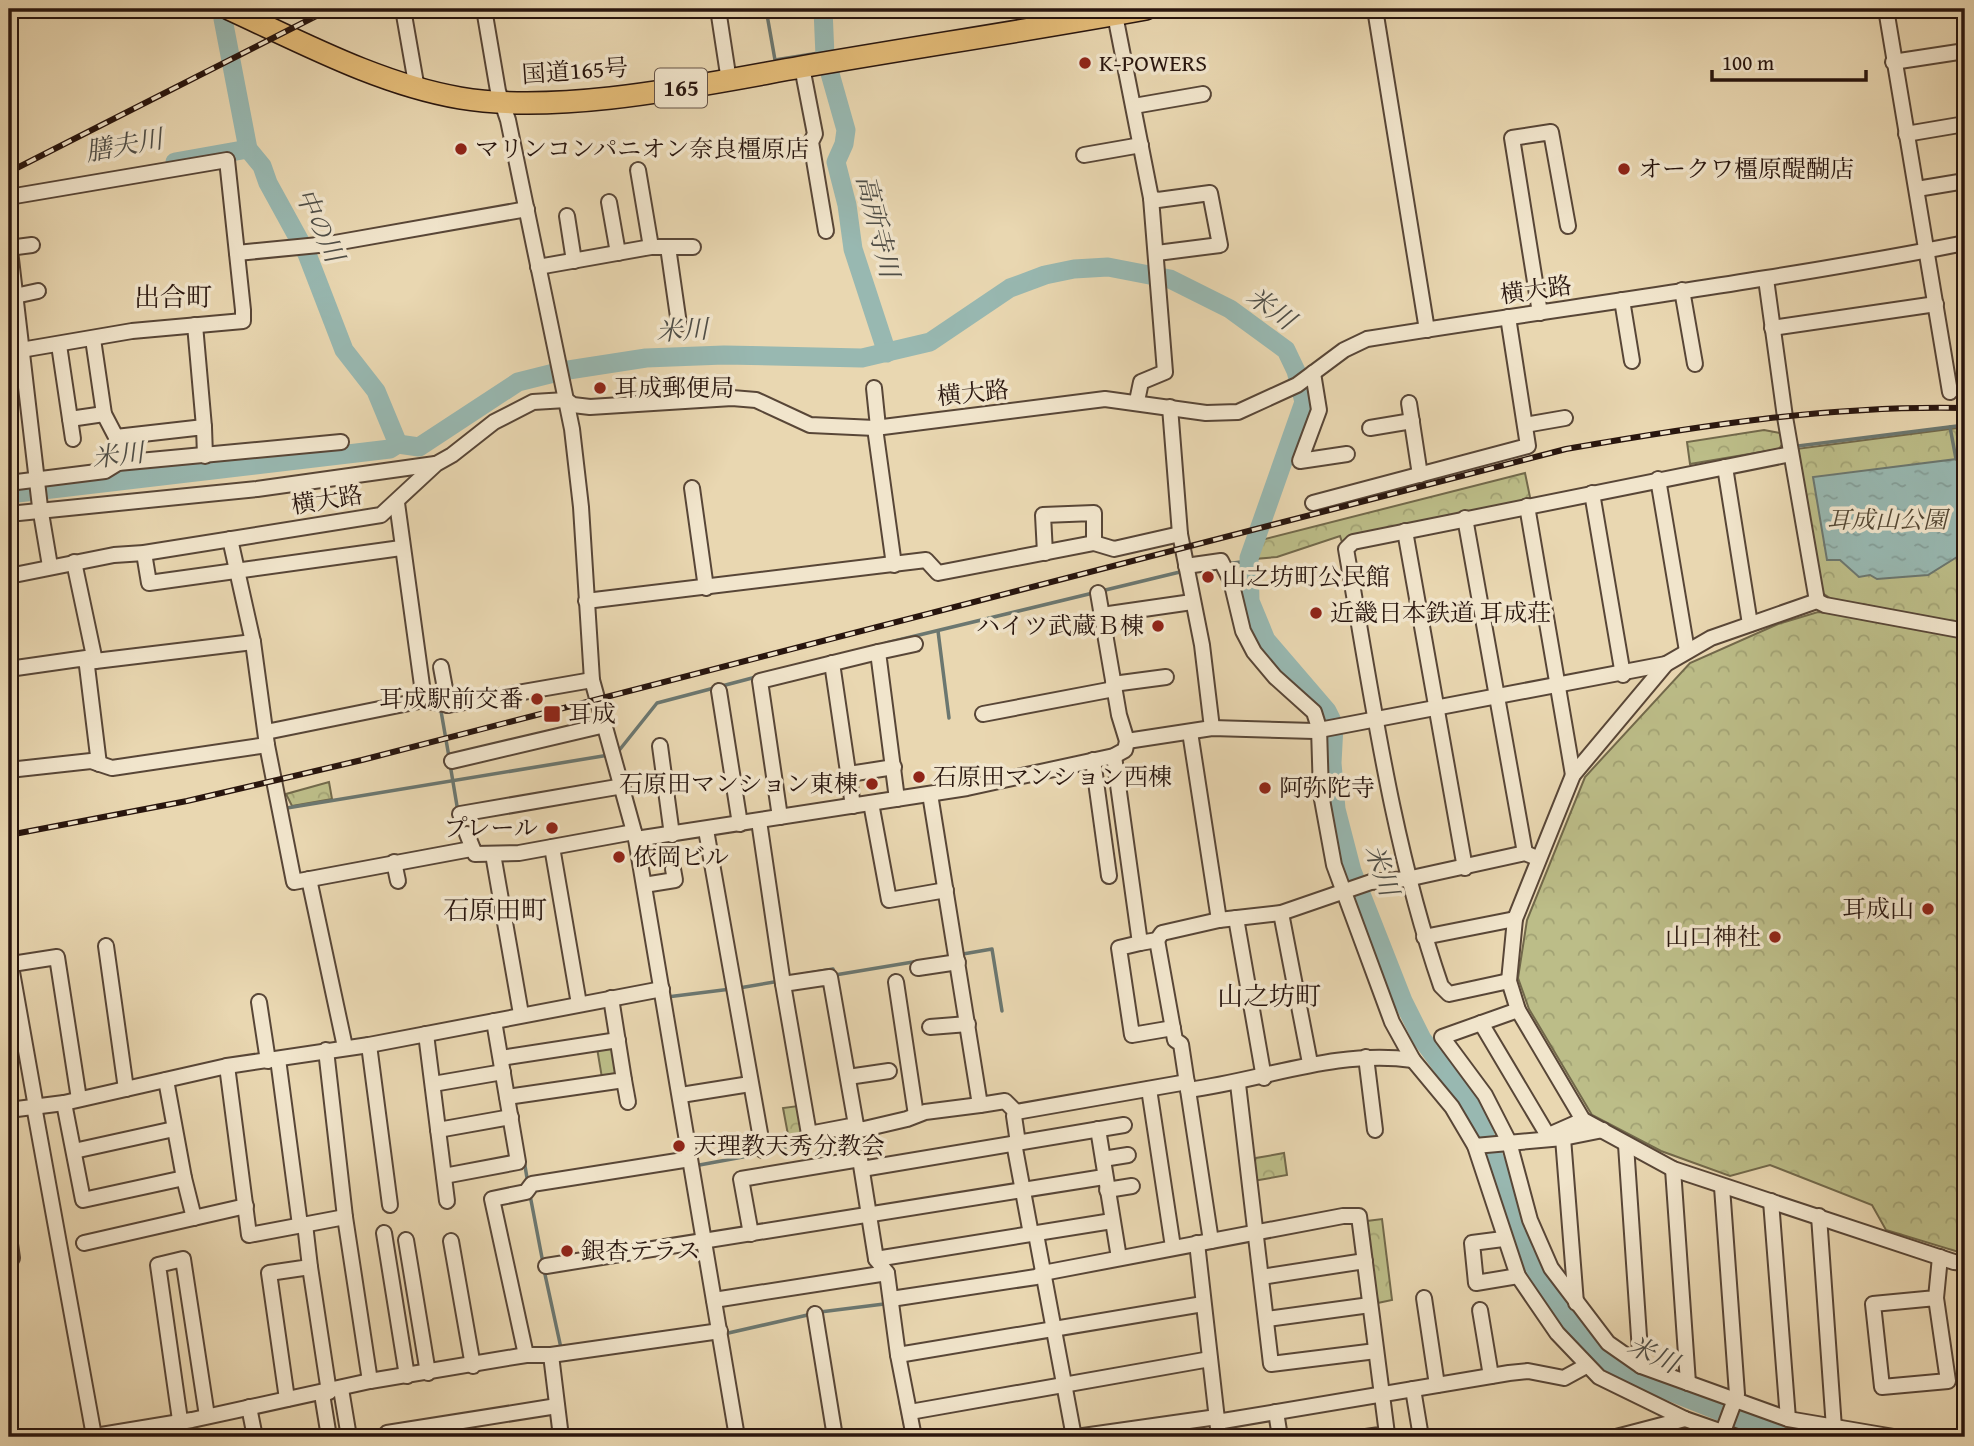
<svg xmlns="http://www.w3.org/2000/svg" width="1974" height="1446" font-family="'Gentium Book Plus','Noto Serif JP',serif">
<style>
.forest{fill:url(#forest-crowns);stroke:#72694b;stroke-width:2}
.water{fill:url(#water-ripples);stroke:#6b7770;stroke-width:2}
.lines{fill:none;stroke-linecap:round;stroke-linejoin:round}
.stream{stroke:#6b7770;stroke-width:3.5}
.river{stroke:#98b8b1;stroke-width:19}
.minor-casing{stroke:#584637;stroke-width:18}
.highway-casing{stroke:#28150e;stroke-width:24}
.minor{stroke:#f1e5cc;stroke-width:14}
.highway{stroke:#e4bc78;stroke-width:21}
.rail-casing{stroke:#28150e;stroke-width:6}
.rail{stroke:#f1e5cc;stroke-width:3.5;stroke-dasharray:10;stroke-linecap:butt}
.poi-dot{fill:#8f2418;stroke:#f1e5cc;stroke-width:2.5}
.labels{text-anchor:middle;stroke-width:7;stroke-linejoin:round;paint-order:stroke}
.shield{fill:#f1e5cc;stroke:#645347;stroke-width:2}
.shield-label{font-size:23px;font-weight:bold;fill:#28150e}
.poi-label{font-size:24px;fill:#28150e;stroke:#f1e5cc;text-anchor:start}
.street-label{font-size:24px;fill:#28150e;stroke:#f1e5cc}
.park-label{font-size:24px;font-style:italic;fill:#544733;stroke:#f1e5cc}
.water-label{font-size:26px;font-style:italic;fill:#4f4e47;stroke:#f1e5cc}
.neighbourhood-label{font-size:26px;fill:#28150e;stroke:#f1e5cc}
</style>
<defs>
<pattern id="forest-crowns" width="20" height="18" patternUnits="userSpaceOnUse" patternTransform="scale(1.75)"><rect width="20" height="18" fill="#bcbd88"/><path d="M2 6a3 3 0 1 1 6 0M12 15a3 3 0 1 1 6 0" fill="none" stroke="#a2a274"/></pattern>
<pattern id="water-ripples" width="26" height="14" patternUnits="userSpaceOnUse" patternTransform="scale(1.75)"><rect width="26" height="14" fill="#98b8b1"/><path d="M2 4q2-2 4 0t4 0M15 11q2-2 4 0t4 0" fill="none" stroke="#839d97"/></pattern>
</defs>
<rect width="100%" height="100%" fill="#e9d7b1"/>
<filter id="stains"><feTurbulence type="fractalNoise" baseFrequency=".00286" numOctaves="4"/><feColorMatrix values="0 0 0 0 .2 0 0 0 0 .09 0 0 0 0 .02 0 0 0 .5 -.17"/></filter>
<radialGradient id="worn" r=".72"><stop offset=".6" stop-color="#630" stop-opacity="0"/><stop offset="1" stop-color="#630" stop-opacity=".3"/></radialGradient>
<g class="forest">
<polygon points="1965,427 1965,626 1866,605 1837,603 1821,592 1796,449"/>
<polygon points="1764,430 1780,433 1783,443 1779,449 1690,464 1687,442"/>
<polygon points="1525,473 1531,502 1342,542 1340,536 1277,557 1254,559 1261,540"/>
<polygon points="1818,612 1908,621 1965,637 1965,1254 1886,1230 1872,1205 1770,1165 1730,1176 1661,1151 1592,1115 1529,1009 1518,978 1527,920 1585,777 1690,663 1778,624"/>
<polygon points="329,782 332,799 292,806 286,794"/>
<polygon points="609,1046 615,1051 618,1072 602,1078 597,1048"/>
<polygon points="798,1106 804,1136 789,1140 783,1108"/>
<polygon points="1284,1153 1287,1175 1253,1181 1251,1164 1256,1158"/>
<polygon points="1382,1219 1392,1300 1373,1304 1363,1227 1367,1221"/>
</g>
<polygon class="water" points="1965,458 1965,552 1928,575 1877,579 1870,575 1859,577 1840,560 1827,560 1813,477"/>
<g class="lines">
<g class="stream">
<polyline points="766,9 775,60 825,52"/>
<polyline points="1950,427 1956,459"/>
<polyline points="1798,446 1965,425"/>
<polyline points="1226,564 1248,561"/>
<polyline points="938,631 949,718"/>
<polyline points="886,643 1184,571"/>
<polyline points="441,711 449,757"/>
<polyline points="617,753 657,703 756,677"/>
<polyline points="450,764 462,836"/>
<polyline points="287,808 609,755"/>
<polyline points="963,954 992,949 1002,1011"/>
<polyline points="804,974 833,969 835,975 919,961"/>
<polyline points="739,988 780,981"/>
<polyline points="667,997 731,989"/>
<polyline points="834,1136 857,1132"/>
<polyline points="766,1152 813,1140"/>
<polyline points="524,1160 528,1184"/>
<polyline points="694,1166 759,1154"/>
<polyline points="530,1195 543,1263"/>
<polyline points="544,1270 561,1348"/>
<polyline points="820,1312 884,1304"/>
<polyline points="724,1334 812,1314"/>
<polyline points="900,1402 907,1437"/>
</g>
<g class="river">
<polyline points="823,9 825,56"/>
<polyline points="223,19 248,149 262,166 268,183 307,254 344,350 376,391 398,444"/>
<polyline points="829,70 846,130 844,144 836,162 847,205 853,249 887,353"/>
<polyline points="175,162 248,149"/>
<polyline points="9,494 390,449 398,444 419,447 518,382 562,371 646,358 724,355 862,358 930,342 1010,288 1045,275 1074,269 1108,267 1170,279 1230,309 1286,350 1296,371 1304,402 1249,558 1250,601 1266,640 1327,711 1334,725 1332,763 1336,809 1352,871 1403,1001 1422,1039 1475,1111 1501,1175 1524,1253 1578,1334 1599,1356 1629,1375 1784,1437"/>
</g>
<g class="minor-casing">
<g id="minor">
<polyline points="403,9 417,89"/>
<polyline points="484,9 498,91 508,120 572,429 581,507 592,680 636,839 737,1437"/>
<polyline points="718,9 729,81"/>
<polyline points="1375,9 1427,330"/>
<polyline points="1886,9 1950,392"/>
<polyline points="1115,15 1151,198 1165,372 1141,382 1137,401"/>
<polyline points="1893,62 1965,51"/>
<polyline points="802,67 815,134 811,142 826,231"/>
<polyline points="1134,106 1203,94"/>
<polyline points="1906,134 1965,124"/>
<polyline points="1084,155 1141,145"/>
<polyline points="638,170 651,247"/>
<polyline points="1917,189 1965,181"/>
<polyline points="9,197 227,160 243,310 243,321 132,331 21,350"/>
<polyline points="1151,198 1158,200 1210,193 1220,245 1157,253"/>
<polyline points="609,202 618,253"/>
<polyline points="567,216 574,261"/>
<polyline points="9,242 40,507 50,566"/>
<polyline points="668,247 679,324"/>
<polyline points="9,248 32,245"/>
<polyline points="237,253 329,244 527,209"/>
<polyline points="538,267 651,247 693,247"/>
<polyline points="1766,279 1785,417 1817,601"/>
<polyline points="1682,290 1695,364"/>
<polyline points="15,296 38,291"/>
<polyline points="1622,300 1632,361"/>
<polyline points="1540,313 1512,138 1551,132 1568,226"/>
<polyline points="195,325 204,427"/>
<polyline points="1772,328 1936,304"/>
<polyline points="93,339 104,414 116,437"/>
<polyline points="59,345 70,419 104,414"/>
<polyline points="1313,373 1319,410 1300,461 1347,454"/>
<polyline points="874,388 878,427"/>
<polyline points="1409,403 1420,475"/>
<polyline points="1170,407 1180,534 1202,645 1212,728"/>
<polyline points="70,419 73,439"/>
<polyline points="1525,425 1565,418"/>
<polyline points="875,428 894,565"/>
<polyline points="1370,428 1412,421"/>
<polyline points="118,463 116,437 204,427 205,456"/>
<polyline points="1725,467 1750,624"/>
<polyline points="1658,479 1687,651"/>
<polyline points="9,483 105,471 118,463 341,442"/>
<polyline points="692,488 706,588"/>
<polyline points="1592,493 1623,675"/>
<polyline points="397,503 424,700"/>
<polyline points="1313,503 1528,446 1508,317"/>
<polyline points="1527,506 1573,775"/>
<polyline points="9,514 257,489 435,464"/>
<polyline points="1465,518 1525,853"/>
<polyline points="1405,531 1465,868"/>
<polyline points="230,539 253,642 267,745 294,882 471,849"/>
<polyline points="144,553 149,583 401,548"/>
<polyline points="1045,553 1043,515 1094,513 1094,543"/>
<polyline points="74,562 95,661"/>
<polyline points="1186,566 1221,561 1231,581 1243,631 1254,652 1275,677 1314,712 1319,728 1321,794 1334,865 1392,1022 1413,1060 1452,1107 1475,1146 1518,1276 1557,1333 1599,1377 1685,1419 1737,1437"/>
<path d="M9,576L114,555L144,553L381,515L436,464L452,455L494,422L533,402L566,400L573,405L590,407L732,398L756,400L810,425L875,428L1105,399L1206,413L1238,412L1297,385L1344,350L1367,339C1566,307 1767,282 1965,243"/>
<polyline points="586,601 926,560 938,573 1094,543 1114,549 1180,534"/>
<polyline points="1102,615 1192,602"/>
<polyline points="1965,631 1825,605 1817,601 1711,638 1666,664 1573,775 1515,919 1509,981 1518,1010 1583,1120 1673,1169 1954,1262 1965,1263"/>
<polyline points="87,662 253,642"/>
<polyline points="832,663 853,806"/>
<polyline points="441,667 448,705"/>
<polyline points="9,669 86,658 99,764"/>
<polyline points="1113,684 1166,677"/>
<polyline points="719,691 740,824"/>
<polyline points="983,714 1114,689"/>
<polyline points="266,732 424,700 448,705 592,680"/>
<polyline points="1190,732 1219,920"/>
<polyline points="1127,741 1212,728 1314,731 1666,664"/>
<polyline points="660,746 672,835"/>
<polyline points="1114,756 1140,943 1157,940 1162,933 1219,920 1281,913 1371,882 1407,879 1525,853 1537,858"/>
<polyline points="1093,760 1109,876"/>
<polyline points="452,761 605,725"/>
<polyline points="9,770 91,761 112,768 267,745"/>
<polyline points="849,774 894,767"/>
<polyline points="930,794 980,1105 1005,1101 1016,1112 1187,1082"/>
<polyline points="897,799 878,652 915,644"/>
<polyline points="871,803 889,900 946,890"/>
<polyline points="460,814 623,786"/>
<polyline points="780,817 760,681 878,652"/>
<polyline points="759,821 783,984"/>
<polyline points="706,830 763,1150"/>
<polyline points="467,834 475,854 519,853 634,832"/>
<polyline points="636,839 967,788 1114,756 1125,750 1127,741 1119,715 1098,593"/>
<polyline points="552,847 579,1004"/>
<polyline points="493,854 521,1014"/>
<polyline points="394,862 398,881"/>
<polyline points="309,879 345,1047"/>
<polyline points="644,885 675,880 673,869"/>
<polyline points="1281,913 1310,1063"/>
<polyline points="1236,918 1264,1078"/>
<polyline points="1424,937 1515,919"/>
<path d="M1157,940L1175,1040L1181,1044L1188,1090C1264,1080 1336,1049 1413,1060"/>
<polyline points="1140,943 1119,948 1132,1035 1173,1028"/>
<polyline points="106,946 126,1089"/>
<polyline points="9,955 36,1107"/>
<polyline points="12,964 57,957 79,1099"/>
<polyline points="918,968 958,962"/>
<path d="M1509,981L1449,994L1441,986C1392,844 1372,696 1346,549L1353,542L1791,454"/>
<polyline points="896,982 916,1115"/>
<polyline points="259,1002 268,1061"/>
<polyline points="1518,1010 1442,1037 1485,1095 1509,1142 1530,1220 1551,1268 1608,1343 1641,1366 1788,1419 1894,1437"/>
<polyline points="1481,1023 1547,1134"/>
<polyline points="930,1027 968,1024"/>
<polyline points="426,1034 447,1201"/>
<polyline points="369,1045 390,1205"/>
<polyline points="326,1050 345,1217 370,1381"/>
<polyline points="1366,1057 1375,1130"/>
<polyline points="501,1058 618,1040"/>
<polyline points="278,1059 300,1225"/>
<polyline points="227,1066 249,1235 345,1217"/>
<polyline points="848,1077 889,1071"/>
<polyline points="624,1080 628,1102"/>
<polyline points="433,1084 503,1072"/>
<polyline points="1238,1084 1271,1364 1376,1351"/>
<polyline points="1149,1089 1173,1247"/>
<polyline points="1188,1090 1211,1241"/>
<polyline points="681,1095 750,1084"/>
<polyline points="507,1097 624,1080 611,998"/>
<polyline points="64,1103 83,1200 184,1178 166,1080"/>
<polyline points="34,1106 94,1436"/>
<polyline points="9,1110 64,1103 227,1066 369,1045 662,989"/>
<polyline points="1016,1112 1014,1116 1018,1143"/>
<polyline points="856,1125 830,977 783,984 809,1134 856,1125 860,1130 907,1119 925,1112 980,1105"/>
<polyline points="1098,1129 1119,1258"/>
<polyline points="438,1130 511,1117"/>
<polyline points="1549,1135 1583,1120"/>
<polyline points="1563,1138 1576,1303"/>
<polyline points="1014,1143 1031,1234"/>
<polyline points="1626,1145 1641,1366"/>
<polyline points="1475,1146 1563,1138 1603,1130"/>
<polyline points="74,1151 174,1129"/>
<polyline points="1103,1159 1128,1155"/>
<polyline points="862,1169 1124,1125"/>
<polyline points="1673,1169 1688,1383"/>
<polyline points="444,1176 518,1162 494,1021"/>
<polyline points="184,1178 194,1218"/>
<polyline points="1107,1190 1132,1186"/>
<polyline points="1771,1201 1788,1419"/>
<polyline points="1819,1216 1834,1428"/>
<polyline points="384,1233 407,1376"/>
<polyline points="751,1234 741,1179 860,1159 876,1259 887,1273 898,1355 914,1437"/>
<polyline points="1036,1234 1074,1437"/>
<polyline points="9,1237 12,1258"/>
<polyline points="1503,1239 1472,1243 1476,1283 1518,1276"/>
<polyline points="406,1240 428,1373"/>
<polyline points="451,1241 473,1366"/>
<polyline points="84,1243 246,1206"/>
<polyline points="1197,1243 1219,1437"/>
<polyline points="876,1259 1112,1221"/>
<polyline points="546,1266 1104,1177"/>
<polyline points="310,1267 329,1392"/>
<polyline points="1261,1277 1365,1261"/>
<polyline points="1424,1298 1437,1385"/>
<polyline points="1936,1298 1873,1304 1882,1387 1948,1381 1936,1298 1940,1257"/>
<polyline points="891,1299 1036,1277 1043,1273 1343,1216 1359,1216 1387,1434 1366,1437"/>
<polyline points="714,1300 887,1273"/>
<polyline points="1480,1310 1491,1376"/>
<polyline points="815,1314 835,1437"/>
<polyline points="1267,1319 1370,1305"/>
<polyline points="526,1355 492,1199 526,1192 532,1184 690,1159"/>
<polyline points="551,1355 561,1437"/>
<polyline points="898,1355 1203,1304"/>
<polyline points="341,1389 349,1437"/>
<polyline points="1413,1389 1421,1437"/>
<polyline points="322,1394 329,1437"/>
<polyline points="287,1399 269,1273 310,1267 305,1224"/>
<polyline points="249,1407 255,1437"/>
<polyline points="910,1412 1210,1359"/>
<polyline points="1276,1412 1280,1437"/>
<polyline points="180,1420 158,1265 183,1259 207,1416"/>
<polyline points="1217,1422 1509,1373 1528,1371 1564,1378 1586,1366"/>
<polyline points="387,1433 557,1406"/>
<polyline points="89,1437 192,1420 370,1381 526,1355 551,1355 720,1331"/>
<polyline points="1076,1437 1217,1417"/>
<polyline points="1616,1437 1685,1419"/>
<polyline points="1721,1437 1737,1394 1722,1187"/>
</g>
</g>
<g class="highway-casing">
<path id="highway" d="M229,9C303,43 379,84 460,98C561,115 700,85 801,67C916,47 1031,30 1146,9"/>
</g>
<use href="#minor" class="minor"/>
<use href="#highway" class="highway"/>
<g class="rail-casing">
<g id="rail">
<polyline points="9,172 330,9"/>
<path d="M9,835L187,801L362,760L1566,449C1698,426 1831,405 1965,408"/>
</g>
</g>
<use href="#rail" class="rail"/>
</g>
<g class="poi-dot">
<circle cx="1085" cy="63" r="7"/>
<circle cx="461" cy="149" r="7"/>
<circle cx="1624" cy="169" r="7"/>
<circle cx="600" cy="388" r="7"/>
<circle cx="1208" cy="577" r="7"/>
<circle cx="1316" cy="613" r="7"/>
<circle cx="1158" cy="626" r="7"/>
<circle cx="537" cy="699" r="7"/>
<rect x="543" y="705" width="18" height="18" rx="3.5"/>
<circle cx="919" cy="777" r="7"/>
<circle cx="872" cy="784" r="7"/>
<circle cx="1265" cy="788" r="7"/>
<circle cx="552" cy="828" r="7"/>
<circle cx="619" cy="857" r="7"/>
<circle cx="1928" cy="909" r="7"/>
<circle cx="1775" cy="937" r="7"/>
<circle cx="679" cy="1146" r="7"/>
<circle cx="567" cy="1251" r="7"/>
</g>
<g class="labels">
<rect class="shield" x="655" y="68.5" width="52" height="39" rx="5"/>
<g class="shield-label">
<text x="681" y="96">165</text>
</g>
<g class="poi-label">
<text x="1099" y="71">K-POWERS</text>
<text x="475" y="157">マリンコンパニオン奈良橿原店</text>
<text x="1638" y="177">オークワ橿原醍醐店</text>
<text x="614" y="396">耳成郵便局</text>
<text x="1222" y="585">山之坊町公民館</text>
<text x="1330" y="621">近畿日本鉄道 耳成荘</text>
<text x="1144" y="634" text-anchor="end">ハイツ武蔵Ｂ棟</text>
<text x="523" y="707" text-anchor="end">耳成駅前交番</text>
<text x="568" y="722">耳成</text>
<text x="933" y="785">石原田マンション西棟</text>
<text x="858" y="792" text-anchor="end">石原田マンション東棟</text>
<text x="1279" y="796">阿弥陀寺</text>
<text x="538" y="836" text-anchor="end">プレール</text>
<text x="633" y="865">依岡ビル</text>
<text x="1914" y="917" text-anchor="end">耳成山</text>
<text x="1761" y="945" text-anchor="end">山口神社</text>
<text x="693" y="1154">天理教天秀分教会</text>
<text x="581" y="1259">銀杏テラス</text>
</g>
<g class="street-label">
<text transform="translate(575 71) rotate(-4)" y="8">国道165号</text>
<text transform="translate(1536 290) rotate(-8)" y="8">横大路</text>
<text transform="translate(973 393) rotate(-6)" y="8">横大路</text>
<text transform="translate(327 500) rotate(-9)" y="8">横大路</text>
</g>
<g class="park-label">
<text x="1887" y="528">耳成山公園</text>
</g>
<g class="water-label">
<text transform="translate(124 145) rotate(-10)" y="9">膳夫川</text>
<text transform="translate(320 225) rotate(65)" y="9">中の川</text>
<text transform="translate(878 226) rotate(76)" y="9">高所寺川</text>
<text transform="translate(1271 308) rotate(36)" y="9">米川</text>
<text transform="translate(682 330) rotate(-3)" y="9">米川</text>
<text transform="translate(118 455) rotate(-7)" y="9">米川</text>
<text transform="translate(1382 870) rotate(71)" y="9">米川</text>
<text transform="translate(1653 1354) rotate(25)" y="9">米川</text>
</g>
<g class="neighbourhood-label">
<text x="173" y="306">出合町</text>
<text x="495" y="919">石原田町</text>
<text x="1269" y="1005">山之坊町</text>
</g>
</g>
<rect width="1974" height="1446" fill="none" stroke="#e9d7b1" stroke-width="35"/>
<rect x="10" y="10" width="1953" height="1425" fill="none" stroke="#28150e" stroke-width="3.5"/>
<rect x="18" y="18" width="1939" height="1411" fill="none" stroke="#28150e" stroke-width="2"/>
<path d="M1712 70v10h154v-10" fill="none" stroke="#28150e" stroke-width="3.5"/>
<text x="1722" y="70" font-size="21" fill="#28150e" stroke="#f1e5cc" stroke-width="5" paint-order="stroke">100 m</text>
<rect width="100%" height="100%" filter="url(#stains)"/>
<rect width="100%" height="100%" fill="url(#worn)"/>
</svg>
